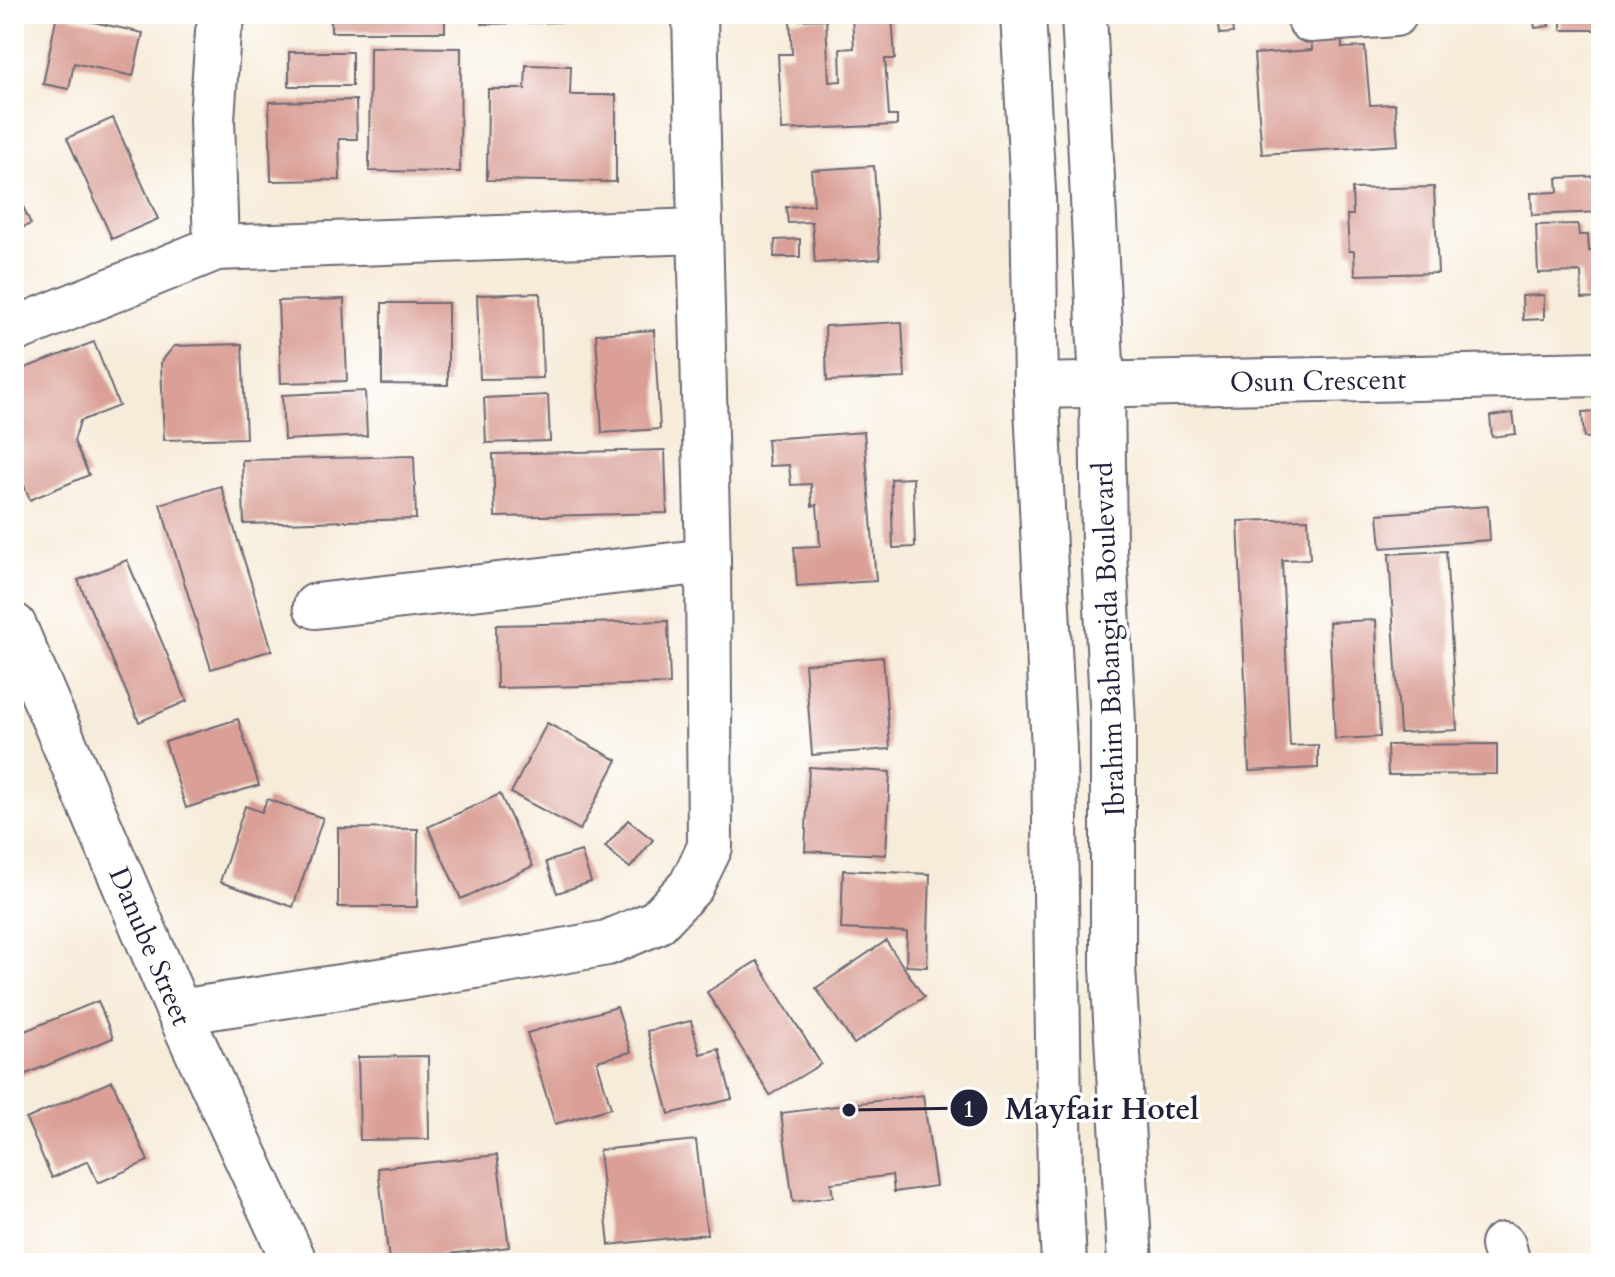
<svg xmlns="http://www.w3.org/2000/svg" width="1615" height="1277" font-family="Cardo,serif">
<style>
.building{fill:#daa097}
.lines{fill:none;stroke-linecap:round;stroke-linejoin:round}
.minor-casing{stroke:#6d6973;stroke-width:48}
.minor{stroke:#fff;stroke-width:44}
.labels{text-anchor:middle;stroke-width:7;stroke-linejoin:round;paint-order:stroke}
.street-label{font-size:28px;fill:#22223b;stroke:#fff}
.leader{fill:none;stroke:#22223b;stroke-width:3}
.callout-dot{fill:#22223b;stroke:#fff;stroke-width:3}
.mark-label{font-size:24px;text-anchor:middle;font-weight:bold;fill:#fff}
.callout-label{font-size:30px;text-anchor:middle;font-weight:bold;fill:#22223b;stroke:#fff;stroke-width:7;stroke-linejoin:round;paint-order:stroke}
</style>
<rect width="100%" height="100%" fill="#fff"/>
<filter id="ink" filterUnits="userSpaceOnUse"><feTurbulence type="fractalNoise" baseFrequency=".0125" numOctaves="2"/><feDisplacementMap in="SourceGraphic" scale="16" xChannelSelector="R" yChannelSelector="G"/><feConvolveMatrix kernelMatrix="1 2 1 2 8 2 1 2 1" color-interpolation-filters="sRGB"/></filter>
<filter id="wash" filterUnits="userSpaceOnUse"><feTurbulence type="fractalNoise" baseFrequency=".006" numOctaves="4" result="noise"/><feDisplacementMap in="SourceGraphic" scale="32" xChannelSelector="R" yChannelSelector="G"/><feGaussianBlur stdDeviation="1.8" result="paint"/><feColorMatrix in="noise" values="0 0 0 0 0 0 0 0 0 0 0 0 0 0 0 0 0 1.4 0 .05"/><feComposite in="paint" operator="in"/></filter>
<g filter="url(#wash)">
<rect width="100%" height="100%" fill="#f7ecda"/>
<g id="blocks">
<g class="building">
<polygon points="57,14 143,33 133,76 74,63 69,89 43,84"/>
<rect x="331" y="14" width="114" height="18"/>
<polygon points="482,14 597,14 597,21 482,24"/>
<polygon points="892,15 895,59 885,59 889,116 897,116 897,125 782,130 778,54 792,54 790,20 826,19 829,82 841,81 840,49 854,48 852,17"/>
<polygon points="1547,15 1549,26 1535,28 1533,17"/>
<rect x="1561" y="16" width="40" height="14"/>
<polygon points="1232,23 1233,33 1220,34 1219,24"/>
<polygon points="1341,36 1342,48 1365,47 1370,105 1395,104 1398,145 1262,154 1254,54 1312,50 1311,38"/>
<polygon points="370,47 461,48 460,172 369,171"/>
<rect x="289" y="52" width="63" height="34"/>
<polygon points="526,65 571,66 570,95 616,95 616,182 487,180 488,89 525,89"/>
<polygon points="356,100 357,139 339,139 340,180 271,181 269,102"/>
<polygon points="113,118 158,219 112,239 67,138"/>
<polygon points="874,166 880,259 815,263 812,222 788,223 786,207 814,205 811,170"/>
<polygon points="1601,176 1601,212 1532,215 1531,193 1558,192 1557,178"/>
<polygon points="14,187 31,224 14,231"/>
<polygon points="1434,187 1438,273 1355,275 1354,251 1349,251 1347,215 1353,215 1352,189"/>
<polygon points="1578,224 1579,235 1588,235 1589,251 1600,251 1601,298 1582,299 1581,272 1538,273 1536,225"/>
<polygon points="800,239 800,257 774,257 775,240"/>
<polygon points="540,293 543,378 480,379 477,295"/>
<polygon points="1544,295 1544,319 1523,320 1522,296"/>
<polygon points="344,299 347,381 281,383 278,301"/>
<polygon points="382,303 448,303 448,385 382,384"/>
<polygon points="902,322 905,378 827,381 825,326"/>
<polygon points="654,330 660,429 602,433 596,334"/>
<polygon points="94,342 119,406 80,421 74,441 89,475 30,500 14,462 14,378 17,371"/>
<polygon points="242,344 246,438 164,440 161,362 174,346"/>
<polygon points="365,391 367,436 284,440 282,395"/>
<polygon points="548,395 550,441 486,443 484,398"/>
<polygon points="1601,411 1601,437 1584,438 1582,412"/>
<polygon points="1513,413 1516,434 1492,437 1490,416"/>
<polygon points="864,432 876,581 797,586 794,547 820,546 817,505 812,506 811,484 791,485 789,465 769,466 767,439"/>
<polygon points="665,450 667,513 495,517 493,454"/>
<polygon points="414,456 416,519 244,524 242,460"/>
<polygon points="913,478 915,547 893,548 891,479"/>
<polygon points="221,486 272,650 211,669 160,504"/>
<polygon points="1488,506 1490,540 1381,548 1378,514"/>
<polygon points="1308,519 1310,559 1282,560 1290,746 1318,745 1318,768 1249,771 1238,521"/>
<polygon points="1446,551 1457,730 1400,733 1389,554"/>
<polygon points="127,560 187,701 139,722 78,580"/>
<polygon points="1376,620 1380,737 1335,739 1329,622"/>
<polygon points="668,621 670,684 497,688 496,625"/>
<polygon points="883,657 890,749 812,755 805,664"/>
<polygon points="238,719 259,785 186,808 165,742"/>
<polygon points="547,723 617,760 580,830 511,793"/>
<polygon points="1497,744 1497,774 1388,775 1387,745"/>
<polygon points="809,767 890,772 886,855 805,851"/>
<polygon points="500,794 533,866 461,899 428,827"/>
<polygon points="267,799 323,818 293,907 220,882 245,806 262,812"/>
<polygon points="14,814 25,837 14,842"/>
<polygon points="628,820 653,840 630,868 605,847"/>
<polygon points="338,828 418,829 417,907 338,907"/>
<polygon points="581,851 591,882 557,893 546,862"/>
<polygon points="843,870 930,874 927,967 906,966 907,932 841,929"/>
<polygon points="886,941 924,997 854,1044 816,988"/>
<polygon points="757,961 821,1064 770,1095 707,992"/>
<polygon points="98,1001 113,1038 14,1079 14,1020 20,1033"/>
<polygon points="617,1007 631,1052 597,1061 611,1108 555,1124 527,1033"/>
<polygon points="691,1021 700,1054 719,1049 732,1099 669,1114 647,1031"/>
<polygon points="428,1056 429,1139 360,1140 358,1057"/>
<polygon points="112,1081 148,1161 98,1183 88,1161 52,1178 26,1119"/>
<polygon points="923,1095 936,1186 894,1192 892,1175 831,1183 833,1197 793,1202 781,1113"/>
<polygon points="696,1140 707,1234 609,1245 599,1150"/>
<polygon points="497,1155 509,1247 389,1261 378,1168"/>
</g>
</g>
</g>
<g filter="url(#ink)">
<use href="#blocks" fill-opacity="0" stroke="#6d6973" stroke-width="2"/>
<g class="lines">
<g class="minor-casing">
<g id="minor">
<polyline points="1023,14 1033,191 1036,386 1054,749 1060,1184 1064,1263"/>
<polyline points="1084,14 1102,385 1104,550 1113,723 1113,967 1130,1263"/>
<polyline points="1310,20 1395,14"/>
<polyline points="216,248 212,119 218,32 224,14"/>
<polyline points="14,330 216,248 699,231"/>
<polyline points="1036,386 1601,374"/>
<polyline points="316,606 708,561"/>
<polyline points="14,626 179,1012 295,1263"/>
<polyline points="179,1012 501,962 607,943 657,922 691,886 710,847 708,561 695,14"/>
<polyline points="1503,1245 1508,1263"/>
</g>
</g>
<use href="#minor" class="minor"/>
</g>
</g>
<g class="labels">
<g class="street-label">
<text transform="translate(1318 380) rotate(-1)" y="10">Osun Crescent</text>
<text transform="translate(1108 639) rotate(-92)" y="10">Ibrahim Babangida Boulevard</text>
<text transform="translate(151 946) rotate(67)" y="10">Danube Street</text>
</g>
</g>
<path class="leader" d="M849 1110L969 1108"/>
<g class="callout-dot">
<circle cx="849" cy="1110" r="8"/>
<circle cx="969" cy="1108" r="20"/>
</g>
<g class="mark-label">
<text x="969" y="1117">1</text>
</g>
<g class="callout-label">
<text x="1102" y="1119">Mayfair Hotel</text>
</g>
<rect width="1615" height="1277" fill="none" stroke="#fff" stroke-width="48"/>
</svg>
